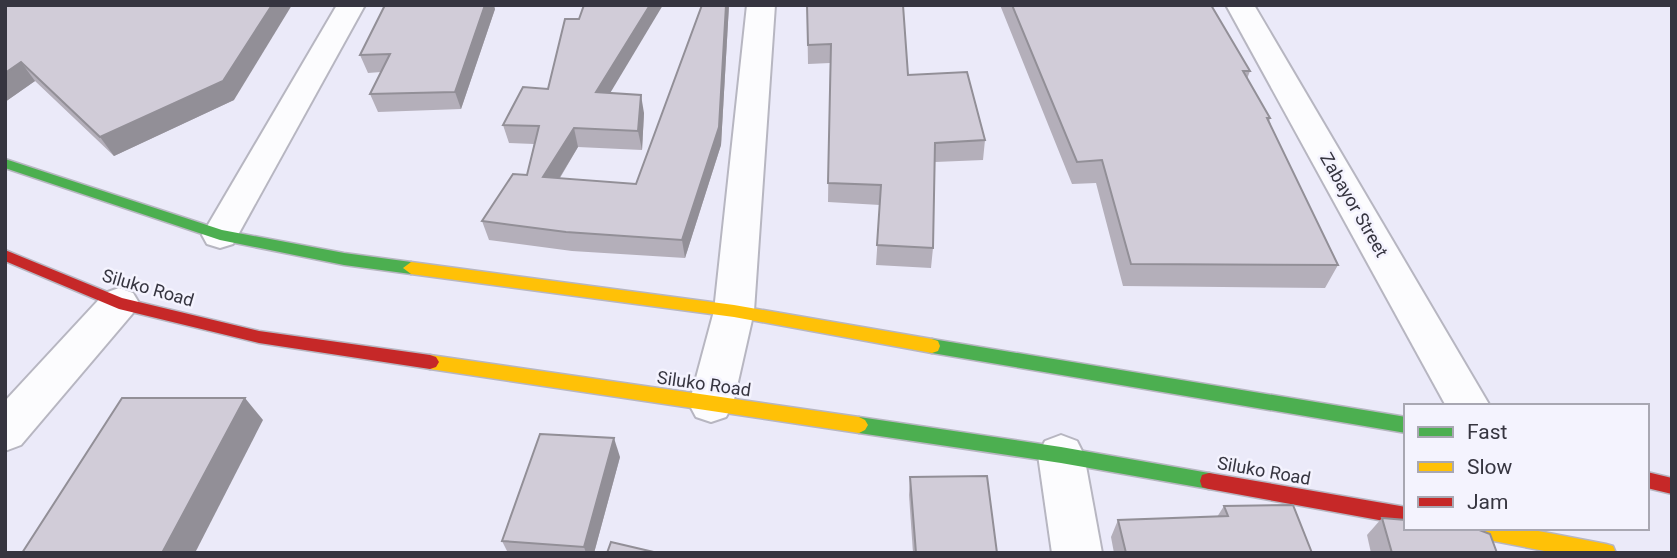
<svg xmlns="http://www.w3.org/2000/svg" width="1677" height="558" font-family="Roboto,sans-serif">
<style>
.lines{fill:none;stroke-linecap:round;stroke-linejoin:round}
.street-casing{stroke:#b7b6c1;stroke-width:4}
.fast-casing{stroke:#b7b6c1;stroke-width:3}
.slow-casing{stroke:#b7b6c1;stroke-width:3}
.jam-casing{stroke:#b7b6c1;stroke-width:3}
.street{fill:#fcfcfe;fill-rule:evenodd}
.fast{fill:#4caf50;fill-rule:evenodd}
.slow{fill:#ffc107;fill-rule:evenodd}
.jam{fill:#c62828;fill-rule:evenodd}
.wall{fill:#b4afba}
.shaded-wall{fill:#928f97}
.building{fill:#d1ccd8;stroke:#928f97;stroke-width:2}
.labels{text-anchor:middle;stroke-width:5;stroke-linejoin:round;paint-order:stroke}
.street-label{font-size:18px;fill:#363540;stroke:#f4f3fe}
</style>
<rect width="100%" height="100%" fill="#ebeaf9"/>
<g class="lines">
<g class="street-casing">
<g id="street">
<polygon points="337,5 365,5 233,244 220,248 207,244 202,235"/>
<polygon points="747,5 775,5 754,311 733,404 726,417 711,422 696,417 689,404 714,311"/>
<polygon points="1226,5 1254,5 1490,406 1446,406"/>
<polygon points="119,288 133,293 139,303 133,313 21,445 5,451 5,401 105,293"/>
<polygon points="1061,435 1077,441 1084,455 1102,553 1052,553 1038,455 1045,441"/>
</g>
</g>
<g class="fast-casing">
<g id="fast">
<polygon points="5,159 222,230 344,253 411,262 419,268 411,274 344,265 220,240 5,168"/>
<polygon points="932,339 1406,417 1406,433 932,353 926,351 924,346 926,341"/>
<polygon points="859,417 1061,447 1209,473 1216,475 1218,481 1216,487 1209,489 1061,463 859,433 853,430 850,425 853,420"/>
</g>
</g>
<g class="slow-casing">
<g id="slow">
<polygon points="411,262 734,305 932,339 938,341 940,346 938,351 932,353 734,317 411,274 403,268"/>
<polygon points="430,355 859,417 865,420 868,425 865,430 859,433 430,369 424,367 421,362 424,357"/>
<polygon points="1463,528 1523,528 1606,544 1613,546 1616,553 1555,553 1473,537 1466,534"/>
</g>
</g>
<g class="jam-casing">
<g id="jam">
<polygon points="5,250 122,298 259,331 430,355 436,357 439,362 436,367 430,369 259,343 119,309 5,261"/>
<polygon points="1647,472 1672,478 1672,494 1647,488"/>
<polygon points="1209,473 1406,507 1406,525 1209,489 1202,487 1200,481 1202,475"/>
</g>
</g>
<use href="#street" class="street"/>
<use href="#fast" class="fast"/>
<use href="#slow" class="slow"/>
<use href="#jam" class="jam"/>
</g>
<g class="wall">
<polygon points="5,5 234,100 114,156 35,81 5,102"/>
<polygon points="702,5 729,5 721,145 685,258 572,251 489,240 482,221 527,175 534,144 509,143 503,125 548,89 611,93 644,113 642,150 578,147 560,178 636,184"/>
<polygon points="807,5 908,75 985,140 983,160 935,162 933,248 931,268 876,265 880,205 828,202 830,63 808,64"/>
<polygon points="1000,5 1211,5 1250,71 1247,79 1270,118 1269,122 1338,265 1325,288 1123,286 1096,183 1072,184"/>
<polygon points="495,9 461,109 378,112 370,94 381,72 368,73 360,55"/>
<polygon points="620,457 594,553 508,553 502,541"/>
<polygon points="910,477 997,553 913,553 909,495"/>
<polygon points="1224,506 1312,553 1114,553 1111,537 1118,520 1217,517"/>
<polygon points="1382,518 1497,553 1371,553 1367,535"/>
</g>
<g class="shaded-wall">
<polygon points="272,5 292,5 234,100 114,156 100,137"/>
<polygon points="485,5 494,5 495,9 461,109 455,92"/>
<polygon points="650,5 663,5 600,110 596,92"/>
<polygon points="726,5 729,5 721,145 685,258 682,240"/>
<polygon points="21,62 35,81 5,102 5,73"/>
<polygon points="641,95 644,113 642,150 638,131"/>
<polygon points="574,128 578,147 549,195 543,177"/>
<polygon points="245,398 263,420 195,553 162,553"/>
<polygon points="614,438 620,457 594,553 586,553 584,547"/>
</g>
<g class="building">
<polygon points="5,5 272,5 223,81 100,137 21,62 5,73"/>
<polygon points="385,5 485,5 455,92 370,94 390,54 360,55"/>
<polygon points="584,5 650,5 596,92 641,95 638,131 574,128 543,177 636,184 702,5 726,5 719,127 682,240 566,232 482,221 513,174 527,175 539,126 503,125 523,87 548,89 565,19 579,19"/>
<polygon points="807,5 903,5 908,75 967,72 985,140 935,143 933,248 877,245 881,185 828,183 831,44 808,45"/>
<polygon points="1012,5 1211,5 1250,71 1243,71 1270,118 1267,118 1338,265 1131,264 1102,160 1077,162"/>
<polygon points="122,398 245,398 162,553 22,553"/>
<polygon points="540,434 614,438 584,547 502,541"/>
<polygon points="987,476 997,553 916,553 910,477"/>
<polygon points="1293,505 1312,553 1126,553 1118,520 1228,516 1224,506"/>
<polygon points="1382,518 1406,520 1406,528 1474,528 1490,534 1497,553 1392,553"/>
<polygon points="611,542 658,553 607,553"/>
</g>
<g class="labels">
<g class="street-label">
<text transform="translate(1354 205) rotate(60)" y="6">Zabayor Street</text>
<text transform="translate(148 288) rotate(16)" y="6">Siluko Road</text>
<text transform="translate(704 384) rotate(8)" y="6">Siluko Road</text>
<text transform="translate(1264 471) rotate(10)" y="6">Siluko Road</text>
</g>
</g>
<rect width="1677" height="558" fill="none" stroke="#363540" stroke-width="14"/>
<rect x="1404" y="404" width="245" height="126" fill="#f4f3fe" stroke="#a8a7b2" stroke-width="2"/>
<rect x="1418" y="427" width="35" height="10" fill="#4caf50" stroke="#a8a7b2" stroke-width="2"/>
<text x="1467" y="439" font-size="21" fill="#363540">Fast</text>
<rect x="1418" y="462" width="35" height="10" fill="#ffc107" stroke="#a8a7b2" stroke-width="2"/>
<text x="1467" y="474" font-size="21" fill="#363540">Slow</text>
<rect x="1418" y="497" width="35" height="10" fill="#c62828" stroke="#a8a7b2" stroke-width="2"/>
<text x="1467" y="509" font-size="21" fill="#363540">Jam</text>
</svg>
